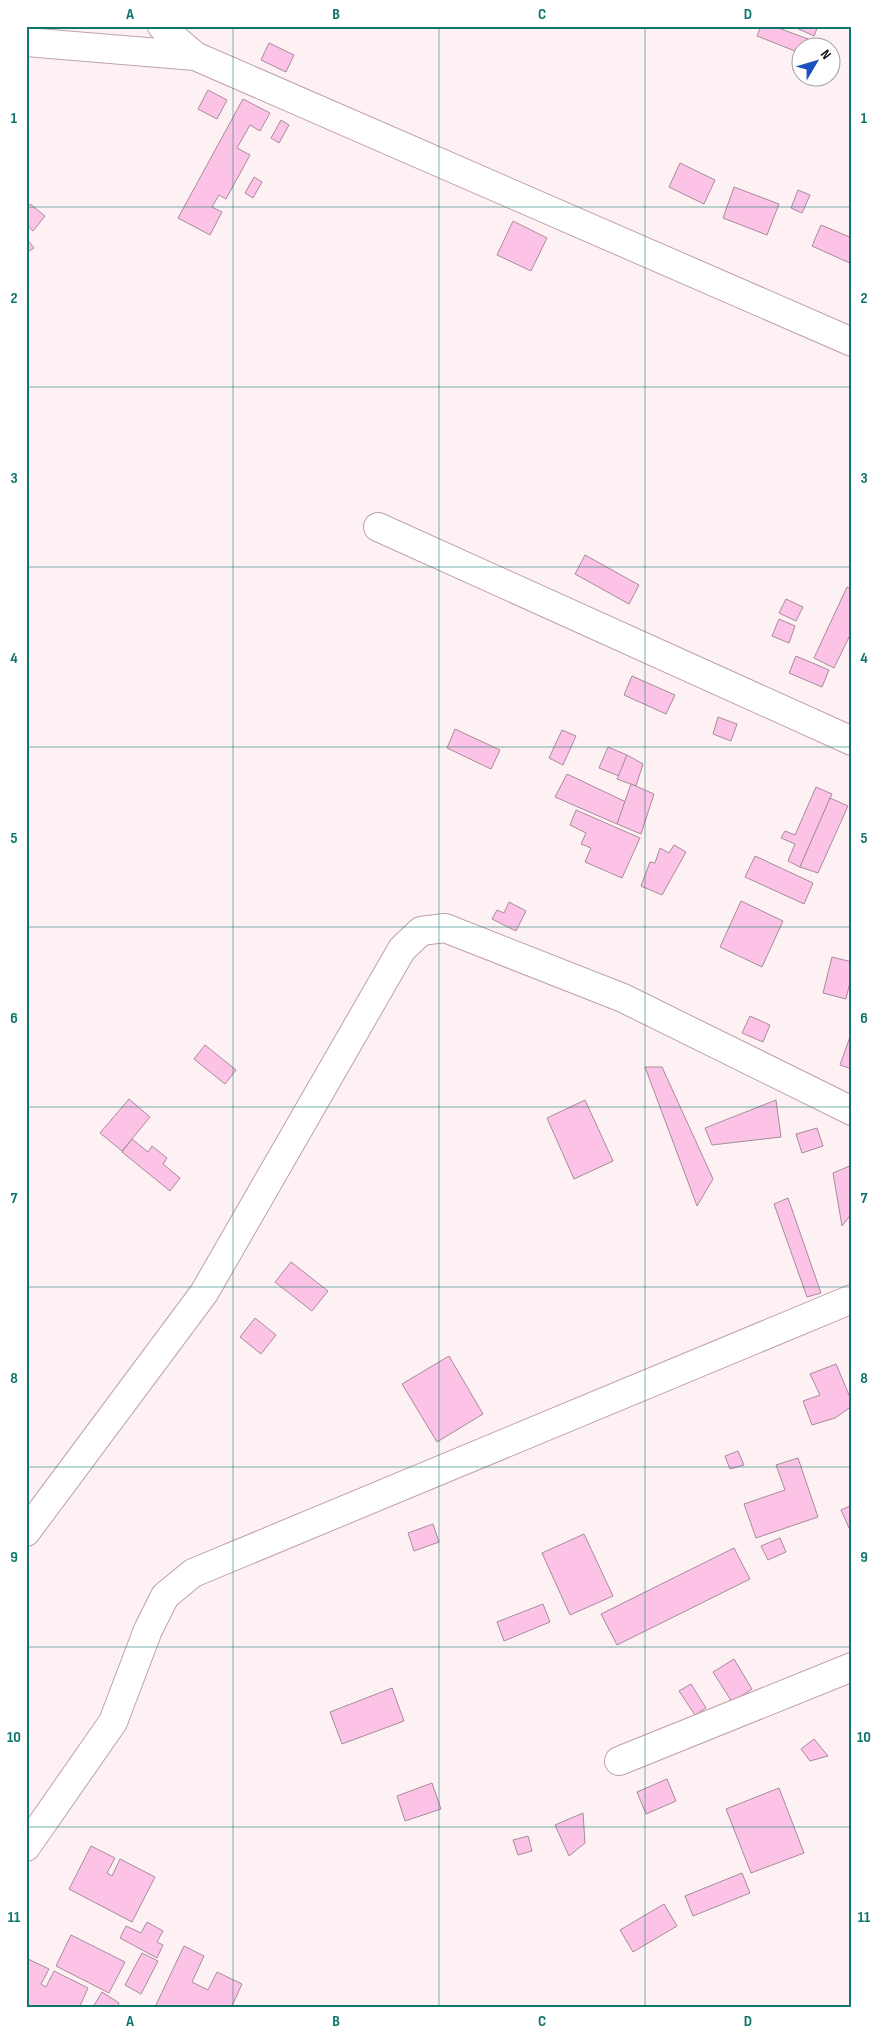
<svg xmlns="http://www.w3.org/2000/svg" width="878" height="2034" font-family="'Sofia Sans Condensed',sans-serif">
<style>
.building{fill:#fcc3e7;stroke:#a58c9b}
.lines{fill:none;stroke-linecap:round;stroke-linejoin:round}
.street-casing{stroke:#bfa1a9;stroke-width:30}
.street{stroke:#fff;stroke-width:28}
.grid{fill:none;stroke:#0f766e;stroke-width:1;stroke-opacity:0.55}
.neatline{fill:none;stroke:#0f766e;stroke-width:2}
.grid-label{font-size:16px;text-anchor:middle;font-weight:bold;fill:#0f766e}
</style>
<rect width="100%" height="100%" fill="#fef1f4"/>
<g class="building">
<polygon points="761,26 773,26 808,39 804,48 800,48 800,53 757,36"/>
<polygon points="792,26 818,26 814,36"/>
<polygon points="269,43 294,55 286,72 261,60"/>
<polygon points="208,90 227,100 217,119 198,109"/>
<polygon points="243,99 270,113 260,131 250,125 237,148 250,155 226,199 219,195 212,207 222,212 210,235 178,218"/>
<polygon points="281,120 289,125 279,143 271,138"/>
<polygon points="680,163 715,180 704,204 669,187"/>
<polygon points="254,177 262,182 253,198 245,193"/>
<polygon points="734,187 779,204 767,235 723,218"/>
<polygon points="798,190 810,195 802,213 791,208"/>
<polygon points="30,204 45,216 33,231 26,225 26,208"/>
<polygon points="513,221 547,238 531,271 497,255"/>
<polygon points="821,225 852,238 852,264 812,246"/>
<polygon points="26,238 34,248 26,253"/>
<polygon points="585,555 639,585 629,604 575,574"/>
<polygon points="847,587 852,590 852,631 834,668 814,658"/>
<polygon points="786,599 803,607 796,621 779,613"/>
<polygon points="779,619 795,626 789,643 772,636"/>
<polygon points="796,656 829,670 822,687 789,673"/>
<polygon points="632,676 675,695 666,714 624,695"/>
<polygon points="718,717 737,724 731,741 713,734"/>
<polygon points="455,729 500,750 491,769 447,748"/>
<polygon points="562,730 576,736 563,765 549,758"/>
<polygon points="608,747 627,755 619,776 599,768"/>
<polygon points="627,755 643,764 636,786 617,779"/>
<polygon points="567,774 626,802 617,824 555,797"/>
<polygon points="631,784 654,794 641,834 617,824"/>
<polygon points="816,787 832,794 800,867 788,861 795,844 781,838 785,831 795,835"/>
<polygon points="830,798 848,806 818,873 800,867"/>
<polygon points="576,810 640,838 622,878 585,862 591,848 581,844 586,833 570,825"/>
<polygon points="674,845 686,852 662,895 641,886 650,862 655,863 660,848 669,853"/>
<polygon points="755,856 813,883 804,904 745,877"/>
<polygon points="741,901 783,921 762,967 720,947"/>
<polygon points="509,902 526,911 516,931 492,919 497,910 504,913"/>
<polygon points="832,957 852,962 852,974 846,999 823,993"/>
<polygon points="750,1016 770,1025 763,1042 742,1033"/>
<polygon points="851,1034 852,1034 852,1069 840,1065"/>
<polygon points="205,1045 236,1070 225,1084 194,1059"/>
<polygon points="645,1067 662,1067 713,1179 697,1206"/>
<polygon points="129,1099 150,1117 122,1151 100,1133"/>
<polygon points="585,1100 613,1161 574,1179 547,1118"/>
<polygon points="776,1100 781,1137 712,1145 705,1128"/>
<polygon points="817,1128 823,1146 802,1153 796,1134"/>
<polygon points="132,1139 148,1152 152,1146 167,1158 163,1164 180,1178 170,1191 122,1152"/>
<polygon points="852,1165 852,1213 842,1226 833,1173"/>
<polygon points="788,1198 821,1293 807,1297 774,1204"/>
<polygon points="291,1262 328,1291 312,1311 275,1282"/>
<polygon points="255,1318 276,1335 261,1354 240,1337"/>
<polygon points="449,1356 483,1414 437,1442 402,1384"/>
<polygon points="836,1364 852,1402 852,1406 835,1418 812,1425 803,1401 820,1395 810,1374"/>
<polygon points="738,1451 744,1465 730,1469 725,1456"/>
<polygon points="798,1458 818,1517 756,1538 744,1504 785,1490 776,1465"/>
<polygon points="852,1505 852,1527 849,1528 841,1510"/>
<polygon points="433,1524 439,1542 414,1551 408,1533"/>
<polygon points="584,1534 613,1596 570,1615 542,1553"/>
<polygon points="780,1538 786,1552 768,1560 761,1546"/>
<polygon points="734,1548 750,1579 617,1645 601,1614"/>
<polygon points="543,1604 550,1622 504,1641 497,1622"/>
<polygon points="734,1659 752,1689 732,1702 713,1672"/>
<polygon points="691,1684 706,1708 695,1715 679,1691"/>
<polygon points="392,1688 404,1721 342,1744 330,1712"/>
<polygon points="814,1739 828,1756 810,1761 801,1749"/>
<polygon points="667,1779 676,1801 646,1814 637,1792"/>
<polygon points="432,1783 441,1809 405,1821 397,1796"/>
<polygon points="779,1788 804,1853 751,1873 726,1809"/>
<polygon points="583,1813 585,1843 569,1856 555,1825"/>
<polygon points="528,1836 532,1851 518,1855 513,1840"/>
<polygon points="91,1846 115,1858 107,1873 112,1876 120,1859 155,1877 132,1922 69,1889"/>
<polygon points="742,1873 750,1893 693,1916 685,1896"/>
<polygon points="664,1904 677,1926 633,1952 620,1930"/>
<polygon points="147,1922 163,1931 157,1942 163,1945 157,1958 120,1938 126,1926 141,1933"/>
<polygon points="71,1935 125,1962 109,1993 56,1966"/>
<polygon points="184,1946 204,1956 192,1982 208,1990 217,1972 242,1984 231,2008 155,2007"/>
<polygon points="142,1953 158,1961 141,1994 125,1985"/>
<polygon points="26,1958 49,1969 41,1984 46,1987 54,1971 88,1988 79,2008 26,2008"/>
<polygon points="102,1992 119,2003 117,2008 93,2007"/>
</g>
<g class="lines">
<g class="street-casing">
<g id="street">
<polyline points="162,26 168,33 195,56 852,342"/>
<polyline points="26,42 195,56"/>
<polyline points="378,527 852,741"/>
<polyline points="26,1532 204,1293 402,949 421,931 445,928 623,998 852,1111"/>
<polyline points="619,1761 852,1667"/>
<polyline points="26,1847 113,1722 148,1630 165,1596 193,1573 852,1299"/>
</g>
</g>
<use href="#street" class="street"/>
</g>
<path class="grid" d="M233,26V2008M439,26V2008M645,26V2008M26,207H852M26,387H852M26,567H852M26,747H852M26,927H852M26,1107H852M26,1287H852M26,1467H852M26,1647H852M26,1827H852"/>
<rect width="878" height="2034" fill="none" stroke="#ffffff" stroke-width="55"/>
<g transform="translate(816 62) rotate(52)"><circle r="24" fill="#ffffff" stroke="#a39e9f"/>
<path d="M0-4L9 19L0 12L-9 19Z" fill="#1b52be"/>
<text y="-8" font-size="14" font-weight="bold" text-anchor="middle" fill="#180d10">N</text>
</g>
<rect x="28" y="28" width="822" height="1978" class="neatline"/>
<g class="grid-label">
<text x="130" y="19">A</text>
<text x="336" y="19">B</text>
<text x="542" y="19">C</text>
<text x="748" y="19">D</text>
<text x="14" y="123">1</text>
<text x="864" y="123">1</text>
<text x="14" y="303">2</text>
<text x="864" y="303">2</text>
<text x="14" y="483">3</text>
<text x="864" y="483">3</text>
<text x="14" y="663">4</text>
<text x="864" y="663">4</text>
<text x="14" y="843">5</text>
<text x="864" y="843">5</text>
<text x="14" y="1023">6</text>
<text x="864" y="1023">6</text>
<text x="14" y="1203">7</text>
<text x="864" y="1203">7</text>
<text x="14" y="1383">8</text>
<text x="864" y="1383">8</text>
<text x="14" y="1562">9</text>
<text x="864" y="1562">9</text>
<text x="14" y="1742">10</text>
<text x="864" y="1742">10</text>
<text x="14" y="1922">11</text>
<text x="864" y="1922">11</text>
<text x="130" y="2026">A</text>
<text x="336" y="2026">B</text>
<text x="542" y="2026">C</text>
<text x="748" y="2026">D</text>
</g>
</svg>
